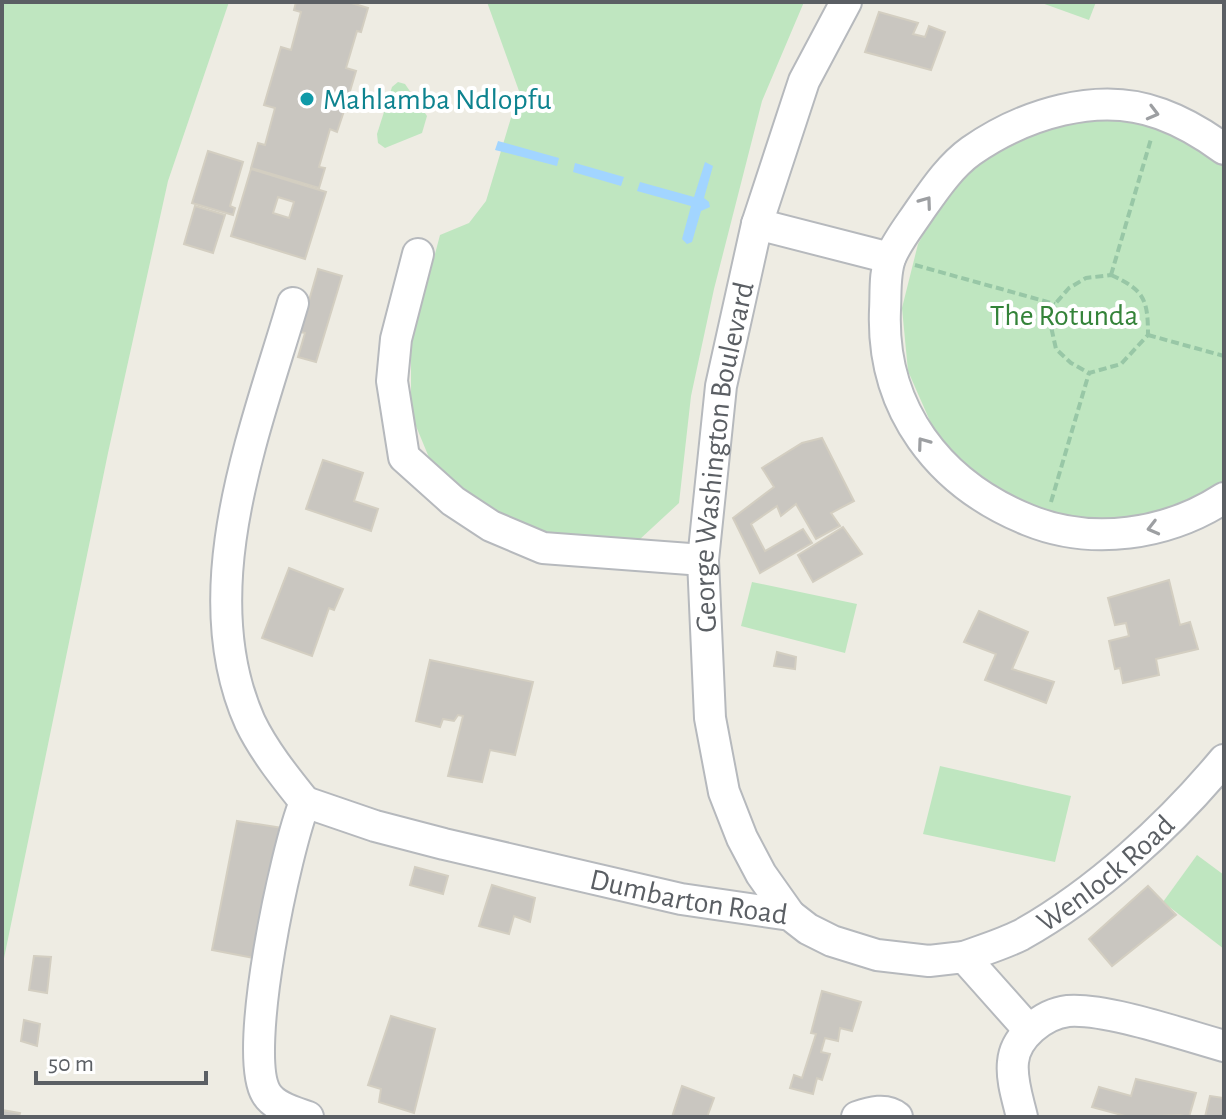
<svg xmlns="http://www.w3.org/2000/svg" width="1226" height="1119" font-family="'Alegreya Sans',sans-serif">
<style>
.green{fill:#bfe6c0}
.water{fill:#a2d5ff}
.building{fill:#c9c6c0;stroke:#d3cec1;stroke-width:2;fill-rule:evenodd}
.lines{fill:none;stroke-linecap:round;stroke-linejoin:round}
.minor-casing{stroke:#b6b9bd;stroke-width:34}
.path{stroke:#98c7a6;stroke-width:4;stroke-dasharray:8 4;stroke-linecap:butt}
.minor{stroke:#fff;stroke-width:30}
.oneway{stroke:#9d9fa2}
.culture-dot{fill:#0f9aa8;stroke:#fff;stroke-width:3}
.labels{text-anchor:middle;stroke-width:8;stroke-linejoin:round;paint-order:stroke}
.culture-label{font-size:30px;fill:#0d838f;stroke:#fff;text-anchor:start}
.park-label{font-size:30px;fill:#348339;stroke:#fff}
.street-label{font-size:30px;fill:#5b5f64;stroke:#fff}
</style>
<rect width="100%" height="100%" fill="#eeece3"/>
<g class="green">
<polygon points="2,2 229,2 168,181 108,453 2,968"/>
<polygon points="487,2 804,2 762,101 714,289 691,396 679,503 639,540 557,536 490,515 435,472 411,414 411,345 440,235 469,223 486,201 519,91"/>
<polygon points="1039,2 1096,2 1089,20"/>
<polygon points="398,82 405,84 427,116 422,133 385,148 378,143 377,134 392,87"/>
<polygon points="1122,119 1181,133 1224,160 1224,484 1152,518 1085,522 1003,496 964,466 933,428 908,371 902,308 918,244 938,208 974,165 1052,125"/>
<polygon points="752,582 857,604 845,653 741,626"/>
<polygon points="940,766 1071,796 1055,862 923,834"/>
<polygon points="1197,855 1224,875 1224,949 1163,902"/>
</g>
<g class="water">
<polygon points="498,141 559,158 557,166 495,150"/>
<polygon points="705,162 713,166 704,198 709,202 710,207 701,211 692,242 687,244 682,239 691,206 637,191 640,182 694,197"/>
<polygon points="575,163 624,177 621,186 573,172"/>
</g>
<g class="building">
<polygon points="296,2 348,2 368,8 361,32 357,31 346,68 356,71 345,108 337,132 330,129 319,167 325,168 319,188 251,168 258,143 265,145 275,108 264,105 281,47 291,50 301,12 294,10"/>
<polygon points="879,12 918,23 913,34 925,37 929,26 945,32 931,70 865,52"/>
<polygon points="208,151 243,162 230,206 235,208 233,215 192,203"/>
<path d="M251,169L326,192L305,259L231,236ZM278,197L294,202L289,218L273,213Z"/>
<polygon points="195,206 225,215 213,253 184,244"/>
<polygon points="318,269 342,276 316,362 298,357 305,333 300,332"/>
<polygon points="822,438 854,501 831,513 840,526 816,539 796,504 781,516 777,506 751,524 765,551 803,529 812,543 760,573 733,518 774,487 762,468 802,443"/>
<polygon points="323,460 363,473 354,501 378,509 371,531 306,509"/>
<polygon points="843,527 862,554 813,582 798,555"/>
<polygon points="289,568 343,589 334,610 329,608 312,656 262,638"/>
<polygon points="1169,580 1180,625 1190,622 1198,649 1156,659 1159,675 1123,683 1120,668 1115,669 1109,641 1129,636 1126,623 1115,625 1108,598"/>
<polygon points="979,611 1028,632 1012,669 1054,682 1046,703 985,680 996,654 964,642"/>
<polygon points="777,652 796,657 795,669 774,666"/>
<polygon points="430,660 533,682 515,755 490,750 482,782 448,776 463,716 458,715 454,721 443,719 440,727 416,721"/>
<polygon points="237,821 283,828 254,958 212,950"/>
<polygon points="415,867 448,876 443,894 410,885"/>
<polygon points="492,885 535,898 530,922 514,916 509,934 479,926"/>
<polygon points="1148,886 1176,915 1112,966 1089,939"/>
<polygon points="34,956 51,957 47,993 29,990"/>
<polygon points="822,991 861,1002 852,1031 840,1028 838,1041 825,1038 821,1052 830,1054 822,1080 817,1078 813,1094 790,1088 794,1075 802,1078 816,1034 811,1033"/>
<polygon points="391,1016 435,1029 414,1113 379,1102 381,1089 368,1085"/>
<polygon points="24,1020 40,1024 37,1046 21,1041"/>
<polygon points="1136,1079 1196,1093 1189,1117 1180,1115 1129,1117 1092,1107 1099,1087 1131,1096"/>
<polygon points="682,1086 714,1098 707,1117 672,1117"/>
<polygon points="1210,1096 1224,1098 1224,1117 1205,1117"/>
<polygon points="2,1110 20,1113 19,1117 2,1117"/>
</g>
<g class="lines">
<g class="minor-casing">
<g id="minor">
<path d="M1224,149C1205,135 1183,122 1161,114C1098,90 1023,115 971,151C950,166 934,190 920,210C910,225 898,240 891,256C884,272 886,294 885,310C881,409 939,484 1028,520C1092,546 1167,535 1224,498"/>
<polyline points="757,224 890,258"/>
<polyline points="418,254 396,339 392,381 404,457 453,501 491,526 543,548 703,560"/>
<path d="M293,303C255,432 191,590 250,722C264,751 285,777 305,802"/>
<path id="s1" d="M305,802L375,826L444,844L681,899L790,915L808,929L832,941L877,955L929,961L964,957L1029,1030"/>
<path d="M305,802C286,848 242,1053 266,1093C274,1107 294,1112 308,1117"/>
<path id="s2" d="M790,915L761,874L742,838L724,792L710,718L703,560L721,386L757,224L804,81L846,2"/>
<path id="s3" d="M964,957C983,950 1003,944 1021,935C1096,893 1169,826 1224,760"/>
<path d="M857,1117C871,1112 886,1108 897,1117"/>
<path d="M1022,1117C1018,1100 1011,1080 1013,1062C1015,1037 1043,1014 1068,1011C1107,1008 1184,1035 1224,1046"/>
</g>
</g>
<g class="path">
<polyline points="915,265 1055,304"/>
<path d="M1111,275C1144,290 1148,299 1148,335L1121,364L1089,373L1071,363L1056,349L1050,322L1055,304L1069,288L1086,278Z"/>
<polyline points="1111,275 1151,139"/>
<polyline points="1148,335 1224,356"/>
<polyline points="1051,502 1089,373"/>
</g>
<use href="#minor" class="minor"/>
</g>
<defs><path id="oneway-chevron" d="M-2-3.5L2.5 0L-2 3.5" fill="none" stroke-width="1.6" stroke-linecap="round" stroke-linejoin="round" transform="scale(2)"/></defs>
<g class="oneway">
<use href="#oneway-chevron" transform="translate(1153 113) rotate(15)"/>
<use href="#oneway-chevron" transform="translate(926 202) rotate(-54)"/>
<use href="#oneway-chevron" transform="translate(923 443) rotate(-126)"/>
<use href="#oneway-chevron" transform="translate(1153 528) rotate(166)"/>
</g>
<circle class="culture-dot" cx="307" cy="99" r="8"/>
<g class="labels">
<g class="culture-label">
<text x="323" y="109">Mahlamba Ndlopfu</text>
</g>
<g class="park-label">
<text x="1064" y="325">The Rotunda</text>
</g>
<g class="street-label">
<text dy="10" stroke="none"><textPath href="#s2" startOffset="478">George Washington Boulevard</textPath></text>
<text dy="10" stroke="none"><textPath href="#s3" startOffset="166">Wenlock Road</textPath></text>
<text dy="10" stroke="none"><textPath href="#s1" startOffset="396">Dumbarton Road</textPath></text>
</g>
</g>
<rect width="1226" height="1119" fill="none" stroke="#5b5f64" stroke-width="8"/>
<path d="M36 1071v12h170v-12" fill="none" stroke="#5b5f64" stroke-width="4"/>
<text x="48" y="1071" font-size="24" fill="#5b5f64" stroke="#ffffff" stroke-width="6" paint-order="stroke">50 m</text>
</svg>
